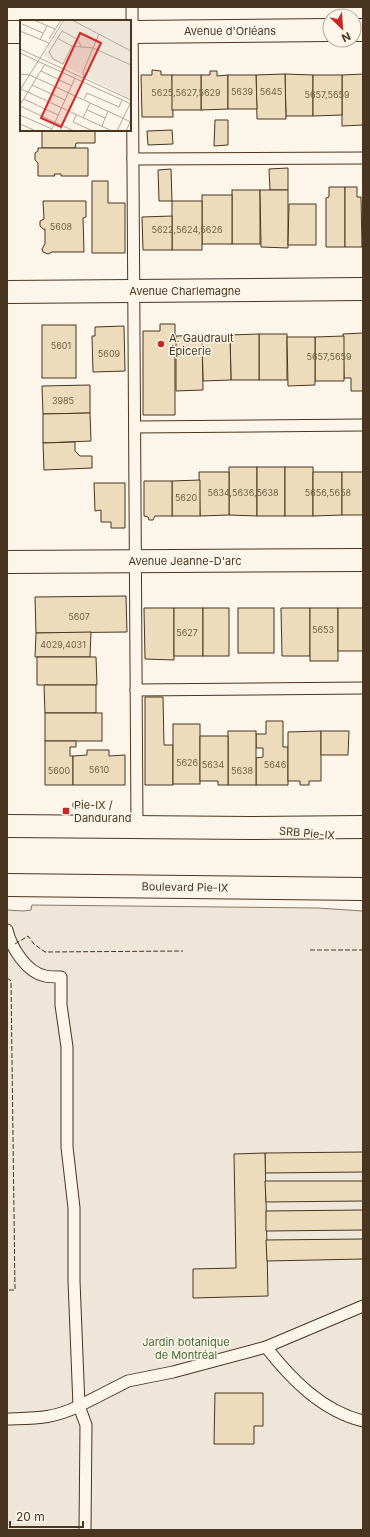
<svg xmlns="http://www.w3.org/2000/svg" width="370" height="1537" font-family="Inter,sans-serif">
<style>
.green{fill:#ede6d9;stroke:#887966}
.building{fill:#ecdcbc;stroke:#4a3520}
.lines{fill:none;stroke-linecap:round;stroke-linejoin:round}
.service-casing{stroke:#4a3520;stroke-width:13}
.minor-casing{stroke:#4a3520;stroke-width:24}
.primary-casing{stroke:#4a3520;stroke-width:24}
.service{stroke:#fbf6e9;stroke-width:11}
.minor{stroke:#fbf6e9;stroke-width:22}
.primary{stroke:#fbf6e9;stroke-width:22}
.fence{stroke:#4a3520;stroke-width:1;stroke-dasharray:5 2;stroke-linecap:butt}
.poi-dot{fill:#c62828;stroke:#fbf6e9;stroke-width:1.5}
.labels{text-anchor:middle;stroke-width:3;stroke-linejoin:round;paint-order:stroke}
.number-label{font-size:9px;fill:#725f47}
.street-label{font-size:11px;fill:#4a3520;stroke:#fbf6e9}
.poi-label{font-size:11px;fill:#4a3520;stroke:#fbf6e9;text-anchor:start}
.park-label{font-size:11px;fill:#436837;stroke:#fbf6e9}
.inset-road{fill:none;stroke:#b4a999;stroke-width:1}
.view{fill:#d62828;fill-opacity:0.15;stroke:#d62828;stroke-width:2}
.inset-edge{fill:none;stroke:#4a3520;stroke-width:2}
</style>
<rect width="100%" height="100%" fill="#fbf6e9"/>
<polygon class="green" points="32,905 317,908 363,911 363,1530 7,1530 7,910 23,911 31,910"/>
<g class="building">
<polygon points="152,70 161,71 161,75 172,75 173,117 142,117 141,75 152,75"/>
<polygon points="210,71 217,71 217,76 228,75 228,109 201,110 201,75 210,75"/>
<polygon points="285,74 313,75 313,116 286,116"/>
<polygon points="285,74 286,119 257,119 256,75"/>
<polygon points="363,74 363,125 342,126 342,75"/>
<rect x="172" y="75" width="29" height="35"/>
<polygon points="228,75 256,75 257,109 228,109"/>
<polygon points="313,75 342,75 342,115 313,116"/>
<polygon points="215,120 228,120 228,145 214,146"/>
<polygon points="42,130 95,130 95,143 76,143 75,148 42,148"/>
<polygon points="172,130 173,144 148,145 147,131"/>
<polygon points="38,148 88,148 88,176 61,176 61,174 54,174 55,176 38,176 38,163 35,160 35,153 38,151"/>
<polygon points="288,168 288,190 270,190 269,169"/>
<polygon points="171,169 172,201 159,201 158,170"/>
<polygon points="92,181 108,181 108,203 125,203 125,253 92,253"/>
<polygon points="329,187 345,187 345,247 326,247 326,198 329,197"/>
<polygon points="345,187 357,187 357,197 361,197 362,247 345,247"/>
<rect x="232" y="190" width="28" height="54"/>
<polygon points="260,190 288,190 288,248 261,247"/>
<rect x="202" y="195" width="30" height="49"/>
<polygon points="43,201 86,201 86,217 83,218 84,252 52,252 48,254 43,252 42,249 45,244 45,229 43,229 40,226 40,221 44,219"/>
<rect x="172" y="201" width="30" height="49"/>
<polygon points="289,204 316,204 316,245 288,245"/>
<polygon points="172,216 172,250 143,250 142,217"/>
<polygon points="160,324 175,324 175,415 143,415 143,331 160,331"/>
<rect x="42" y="325" width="34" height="53"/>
<polygon points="124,326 125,371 93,372 92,336 95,336 95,327"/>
<polygon points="363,333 363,391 351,391 351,378 344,378 343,334"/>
<rect x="259" y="334" width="28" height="46"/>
<polygon points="259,334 259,380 231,380 230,335"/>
<polygon points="202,335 230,335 231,380 203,381"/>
<polygon points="202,335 203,390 176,391 176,336"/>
<polygon points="344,336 344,381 315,381 315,337"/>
<polygon points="287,337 315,337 315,385 288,386"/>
<polygon points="90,385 90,413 43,414 42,386"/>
<polygon points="90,413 91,441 43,443 43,414"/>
<polygon points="75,442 75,451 80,456 92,456 92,468 44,470 43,443"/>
<polygon points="229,467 257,467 257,516 229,515"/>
<rect x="257" y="467" width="28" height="49"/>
<rect x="285" y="467" width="28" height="49"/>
<polygon points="199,472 229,472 229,515 200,516"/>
<polygon points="313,472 342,472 342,515 313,516"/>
<rect x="342" y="472" width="21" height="43"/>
<polygon points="200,480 200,516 172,516 172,481"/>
<polygon points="144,481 172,481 172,516 155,516 153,520 149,520 148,517 144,516"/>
<polygon points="94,483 125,483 125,528 111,528 111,522 101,522 101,510 95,511"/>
<polygon points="126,596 127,632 36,633 35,597"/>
<polygon points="144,608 174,608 174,660 145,659"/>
<rect x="174" y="608" width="29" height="48"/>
<rect x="203" y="608" width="26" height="48"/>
<rect x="238" y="608" width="36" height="45"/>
<polygon points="281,608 310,608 310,656 282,656"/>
<rect x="310" y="608" width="28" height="53"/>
<rect x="338" y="608" width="25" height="43"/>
<polygon points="91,632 90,657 35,657 36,633"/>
<polygon points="37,657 96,657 97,685 37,685"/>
<polygon points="44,685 96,685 96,713 45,713"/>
<polygon points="145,697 163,697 164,745 173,745 173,785 145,785"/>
<rect x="45" y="713" width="57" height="28"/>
<polygon points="266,721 283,721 283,747 288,747 288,785 256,785 256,758 263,757 263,748 256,748 256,734 266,734"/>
<rect x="173" y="724" width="27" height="60"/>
<rect x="228" y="731" width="28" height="54"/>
<polygon points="321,731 321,781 309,781 309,785 300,785 300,781 288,781 288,732"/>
<polygon points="321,731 349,731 348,755 321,755"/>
<polygon points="200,736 228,736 228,785 218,785 218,781 200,781"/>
<polygon points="45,741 76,741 76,747 70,747 70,756 73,756 73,785 45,785"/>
<polygon points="87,750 109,750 109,756 125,755 125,785 73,785 73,756 87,755"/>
<polygon points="86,802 86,807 73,807 73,803"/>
<polygon points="363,1152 363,1172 265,1173 265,1153"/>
<polygon points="265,1153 268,1296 193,1298 193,1269 236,1268 234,1154"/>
<polygon points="265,1181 363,1181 363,1201 266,1202"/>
<polygon points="363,1210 363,1230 266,1231 266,1211"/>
<polygon points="363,1239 363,1259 267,1261 266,1240"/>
<polygon points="215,1393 263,1393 263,1426 254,1426 254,1444 214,1444"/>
</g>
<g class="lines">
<g class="service-casing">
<g id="service">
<polyline points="132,7 137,827"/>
<polyline points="133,159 363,158"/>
<polyline points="135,427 363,425"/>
<polyline points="136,690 363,688"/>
<path d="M7,930C11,947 26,972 45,976C50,977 56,977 61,977V1005L67,1047V1147L74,1208V1281L79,1406L128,1381L173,1372L266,1347L363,1306"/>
<path d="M266,1347C291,1379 322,1411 363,1421"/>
<path d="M7,1419C37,1418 52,1419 79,1406L86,1425L85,1530"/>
</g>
</g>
<g class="minor-casing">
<g id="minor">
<polyline points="354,30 363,30"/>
<polyline points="7,32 21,32"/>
<polyline points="130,32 330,30"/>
<polyline points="7,292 363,289"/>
<polyline points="7,562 363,560"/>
</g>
</g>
<g class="primary-casing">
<g id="primary">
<polyline points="7,826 251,828 363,827"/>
<polyline points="7,885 363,889"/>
</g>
</g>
<use href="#service" class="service"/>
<use href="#minor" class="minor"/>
<use href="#primary" class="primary"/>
<g class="fence">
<polyline points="15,944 28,936 34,944 45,952 183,951"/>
<polyline points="310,950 363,950"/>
<polyline points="7,978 11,981 15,1290 7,1290"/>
</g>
</g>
<g class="poi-dot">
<circle cx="161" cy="344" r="4"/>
<rect x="62" y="807" width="8" height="8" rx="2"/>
</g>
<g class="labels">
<g class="number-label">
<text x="242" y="95">5639</text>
<text x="271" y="95">5645</text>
<text x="186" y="96">5625,5627,5629</text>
<text x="327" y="98">5657,5659</text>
<text x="61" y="230">5608</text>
<text x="187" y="233">5622,5624,5626</text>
<text x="61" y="349">5601</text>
<text x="109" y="357">5609</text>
<text x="329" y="360">5657,5659</text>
<text x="63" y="404">3985</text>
<text x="243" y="496">5634,5636,5638</text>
<text x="328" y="496">5656,5658</text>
<text x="186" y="501">5620</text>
<text x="79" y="620">5607</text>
<text x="323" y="633">5653</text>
<text x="187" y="636">5627</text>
<text x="63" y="648">4029,4031</text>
<text x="187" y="766">5626</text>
<text x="213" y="768">5634</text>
<text x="275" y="768">5646</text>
<text x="99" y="773">5610</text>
<text x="59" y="774">5600</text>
<text x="242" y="774">5638</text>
</g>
<g class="street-label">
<text x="230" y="35">Avenue d'Orléans</text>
<text x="185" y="295">Avenue Charlemagne</text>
<text x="185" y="565">Avenue Jeanne-D'arc</text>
<text transform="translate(307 833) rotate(5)" y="4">SRB Pie-IX</text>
<text transform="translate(185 887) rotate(1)" y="4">Boulevard Pie-IX</text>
</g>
<g class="poi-label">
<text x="169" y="342">A. Gaudrault<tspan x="169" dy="13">Épicerie</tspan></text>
<text x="74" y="809">Pie-IX /<tspan x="74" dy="13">Dandurand</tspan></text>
</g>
<g class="park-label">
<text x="186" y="1346">Jardin botanique<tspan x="186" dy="13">de Montréal</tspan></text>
</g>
</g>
<g transform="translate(20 20)">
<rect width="111" height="111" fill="#fbf6e9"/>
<path d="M45,0H111V79L24,36Z" fill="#ede6d9"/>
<path class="inset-road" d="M14,0L35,9M52,0L111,31M2,4L23,13M0,11L29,23M79,14L73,28L111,45M37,18L52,26M29,19L41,0M20,20L27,6M0,29L111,80M0,33L111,84M21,51L52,66M0,54L10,55L111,102M12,65L45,80M1,69L92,111M0,70L44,0M4,79L38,95M64,79L67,73L99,87L102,80M0,85L25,44M0,86L54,111M67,90L85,98M0,95L32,109M56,95L53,102L73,111M63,98L70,83M0,104L16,111M82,106L88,91M31,111L55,58M40,111L64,58L63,52L73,28L52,26L43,44L33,39L29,32L42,11L57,19L61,26M97,111L110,84M106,111L111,100"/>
<path class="view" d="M60,13L81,23L41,107L21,98Z"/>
<rect width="111" height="111" class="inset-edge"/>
</g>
<rect width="370" height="1537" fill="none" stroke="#4a3520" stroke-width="16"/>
<g transform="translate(342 28) rotate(155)"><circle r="19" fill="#fbf6e9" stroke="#b4a999"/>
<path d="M0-3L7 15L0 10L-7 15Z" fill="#c62828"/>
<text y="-6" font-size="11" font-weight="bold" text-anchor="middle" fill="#4a3520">N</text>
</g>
<path d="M10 1521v6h73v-6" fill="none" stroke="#4a3520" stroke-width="2"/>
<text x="16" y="1521" font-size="12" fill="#4a3520" stroke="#fbf6e9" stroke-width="3" paint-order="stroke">20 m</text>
</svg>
